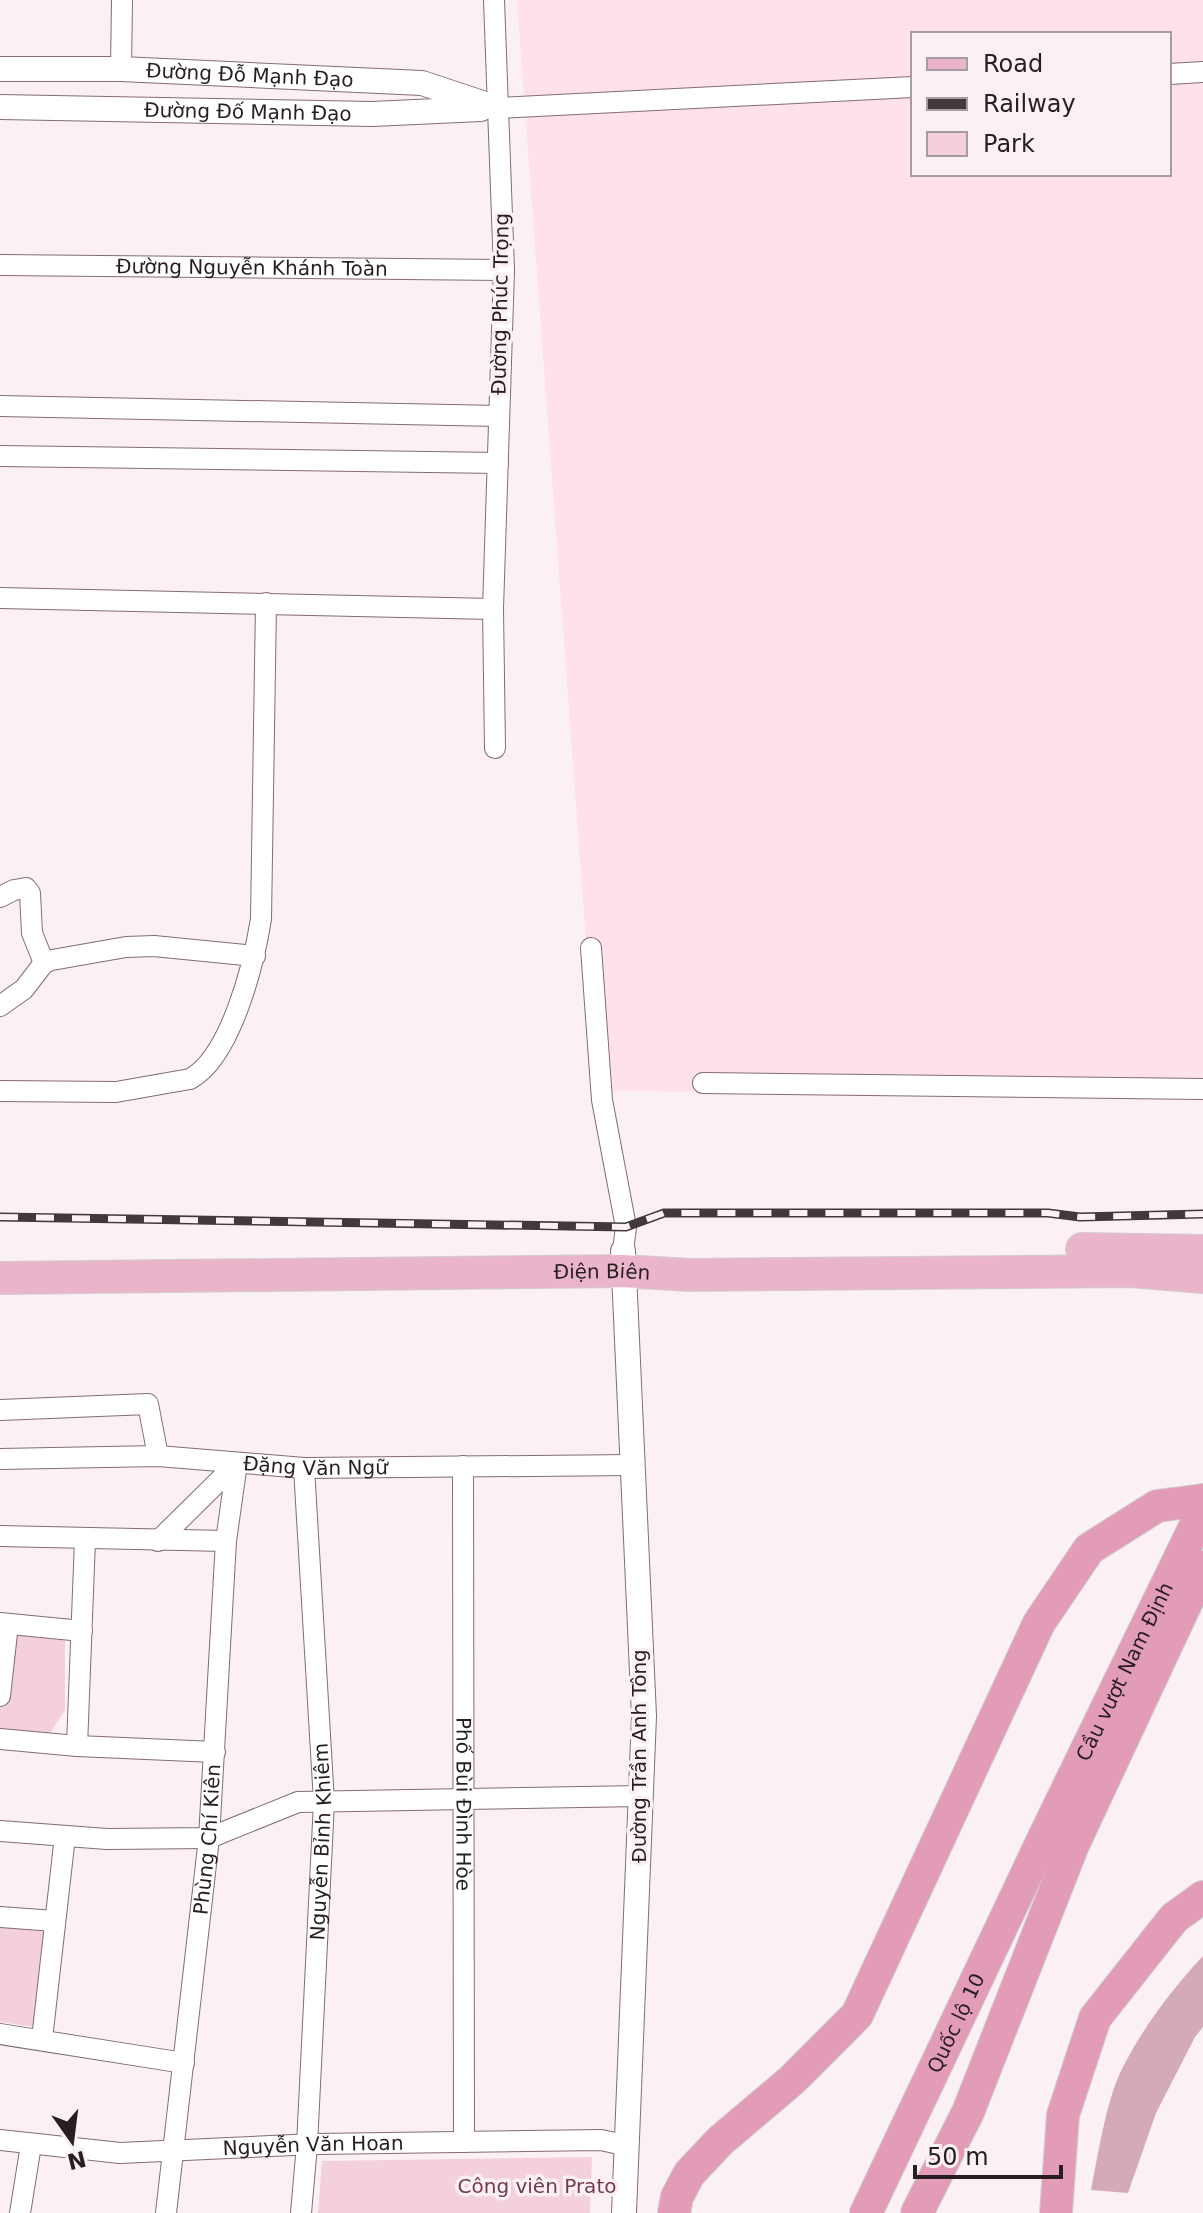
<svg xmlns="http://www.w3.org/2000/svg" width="1203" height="2213" font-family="'DejaVu Sans',sans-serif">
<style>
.built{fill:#fee1eb;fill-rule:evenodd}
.green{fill:#f4d0dd}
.water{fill:#d4aab9}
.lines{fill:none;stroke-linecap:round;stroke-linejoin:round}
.minor-casing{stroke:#836c74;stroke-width:22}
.tertiary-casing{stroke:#836c74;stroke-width:26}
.primary-casing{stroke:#d0cece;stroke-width:34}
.trunk-casing{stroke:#d0cece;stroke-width:34}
.minor{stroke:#fff;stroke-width:20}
.tertiary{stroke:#fff;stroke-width:24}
.primary{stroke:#eab5ca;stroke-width:32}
.trunk{stroke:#e39cb8;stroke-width:32}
.rail-casing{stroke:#43393d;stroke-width:9}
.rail{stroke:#fbf0f4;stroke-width:6;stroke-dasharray:18;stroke-linecap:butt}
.labels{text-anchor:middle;stroke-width:7;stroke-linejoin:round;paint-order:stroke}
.street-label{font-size:20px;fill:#281e22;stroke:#fbf0f4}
.park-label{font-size:20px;fill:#723a51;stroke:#fbf0f4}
</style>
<rect width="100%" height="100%" fill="#fbf0f4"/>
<path class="built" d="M517,0H1203V1095L597,1091ZM913,34H1169V174H913Z"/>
<g class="green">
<polygon points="8,1624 65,1631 65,1710 50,1733 0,1738 0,1696"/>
<polygon points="0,1921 34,1923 44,1933 35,2027 0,2022"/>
<polygon points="592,2157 590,2213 318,2213 322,2161"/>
</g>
<path class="water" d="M1203,1956V2027L1195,2037L1156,2113L1128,2193L1091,2190C1098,2155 1106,2102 1121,2071C1141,2030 1172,1989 1203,1956Z"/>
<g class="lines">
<g class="minor-casing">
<g id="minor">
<polyline points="494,0 504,270 493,609 495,748"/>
<polyline points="121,69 122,0"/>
<polyline points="1169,74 1203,72"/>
<polyline points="497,108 913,87"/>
<path id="s1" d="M0,265L504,270"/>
<polyline points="0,406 499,416"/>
<polyline points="0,456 498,463"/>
<polyline points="0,598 493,609"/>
<polyline points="0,897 14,890 26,888 30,893 32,933 44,963"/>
<polyline points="591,948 602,1100 626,1227 623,1251"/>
<polyline points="0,1006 24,989 44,963 52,960 126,947 154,946 255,956"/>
<polyline points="703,1083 1203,1089"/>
<path d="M0,1091L116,1092L190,1079C231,1057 254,963 261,919L266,603"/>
<polyline points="0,1410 148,1404 158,1456"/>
<path id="s2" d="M0,1459L158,1456L304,1468L632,1465"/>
<path id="s3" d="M463,1466L464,2142"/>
<polyline points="0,1536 226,1541"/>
<polyline points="158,1541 237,1463"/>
<polyline points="0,1623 82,1631"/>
<polyline points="0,1696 8,1624"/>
<polyline points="0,1739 77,1746 215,1752"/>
<polyline points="77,1746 85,1540"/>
<polyline points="0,1831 107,1839 209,1838 298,1802 641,1796"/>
<polyline points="0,1917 55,1921"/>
<polyline points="0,2034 184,2063"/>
<polyline points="42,2039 65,1836"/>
<path id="s4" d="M0,2140L120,2153L316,2144L601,2140L628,2146"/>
<polyline points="20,2213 31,2145"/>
<path id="s5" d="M166,2213L209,1838L226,1541L237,1463"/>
<path id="s6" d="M301,2213L307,2145L324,1802L304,1468"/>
</g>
</g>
<g class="tertiary-casing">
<g id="tertiary">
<path id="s7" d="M0,69H121L422,83L497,108"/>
<path id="s8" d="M0,107L372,114L481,109"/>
<polyline points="623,1251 644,1716 624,2213"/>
</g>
</g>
<g class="primary-casing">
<g id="primary">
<polyline points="1082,1249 1203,1251"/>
<path id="s9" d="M0,1278L622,1271L690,1275L1131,1271L1203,1277"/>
</g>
</g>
<g class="trunk-casing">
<g id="trunk">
<polyline points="674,2213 677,2197 689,2174 720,2141 792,2080 857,2015 1039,1623 1089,1549 1157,1506 1203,1500"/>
<path id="s10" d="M866,2213L1046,1833L1203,1510"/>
<polyline points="917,2213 968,2112 1073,1845 1203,1567"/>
<polyline points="1056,2213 1063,2115 1095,2018 1174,1918 1203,1897"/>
</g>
</g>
<use href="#minor" class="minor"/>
<use href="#tertiary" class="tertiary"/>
<use href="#primary" class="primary"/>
<use href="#trunk" class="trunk"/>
<g class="rail-casing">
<polyline id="rail" points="0,1217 626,1227 664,1213 1048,1213 1080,1217 1203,1214"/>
</g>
<use href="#rail" class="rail"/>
</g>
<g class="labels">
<g class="street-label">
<text dy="7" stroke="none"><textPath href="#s7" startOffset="250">Đường Đỗ Mạnh Đạo</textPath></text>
<text dy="7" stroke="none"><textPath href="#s8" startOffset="248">Đường Đố Mạnh Đạo</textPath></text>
<text dy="7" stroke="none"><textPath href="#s1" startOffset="252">Đường Nguyễn Khánh Toàn</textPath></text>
<text transform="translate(500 304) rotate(-89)" y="7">Đường Phúc Trọng</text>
<text dy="7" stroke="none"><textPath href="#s9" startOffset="602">Điện Biên</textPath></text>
<text dy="7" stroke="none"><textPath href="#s2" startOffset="316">Đặng Văn Ngữ</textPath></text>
<text dy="7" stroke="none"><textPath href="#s10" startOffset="600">Cầu vượt Nam Định</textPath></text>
<text transform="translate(639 1756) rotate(-90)" y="7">Đường Trần Anh Tông</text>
<text dy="7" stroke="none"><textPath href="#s3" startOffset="338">Phố Bùi Đình Hòe</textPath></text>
<text dy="7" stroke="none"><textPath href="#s5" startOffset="376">Phùng Chí Kiên</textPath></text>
<text dy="7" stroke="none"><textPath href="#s6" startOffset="372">Nguyễn Bỉnh Khiêm</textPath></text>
<text dy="7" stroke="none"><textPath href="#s10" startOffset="210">Quốc lộ 10</textPath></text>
<text dy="7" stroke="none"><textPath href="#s4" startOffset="314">Nguyễn Văn Hoan</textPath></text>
</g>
<g class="park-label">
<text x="537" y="2193">Công viên Prato</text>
</g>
</g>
<rect x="911" y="32" width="260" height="144" fill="#fbf0f4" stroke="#a79ca0" stroke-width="2"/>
<rect x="927" y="58" width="40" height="12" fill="#eab5ca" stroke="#a79ca0" stroke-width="2"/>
<text x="983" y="72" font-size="24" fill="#281e22">Road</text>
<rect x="927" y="98" width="40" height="12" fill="#43393d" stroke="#a79ca0" stroke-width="2"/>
<text x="983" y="112" font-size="24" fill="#281e22">Railway</text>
<rect x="927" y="132" width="40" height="24" fill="#f4d0dd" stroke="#a79ca0" stroke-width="2"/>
<text x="983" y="152" font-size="24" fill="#281e22">Park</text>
<g transform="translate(72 2141) rotate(166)" stroke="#fbf0f4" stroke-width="6" paint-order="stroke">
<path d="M0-6L14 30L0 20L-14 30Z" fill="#281e22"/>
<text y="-12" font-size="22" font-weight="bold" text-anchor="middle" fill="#281e22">N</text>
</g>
<path d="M915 2165v12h146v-12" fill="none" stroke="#281e22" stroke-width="4"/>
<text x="927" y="2165" font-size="24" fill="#281e22" stroke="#fbf0f4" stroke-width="6" paint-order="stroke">50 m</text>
</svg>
